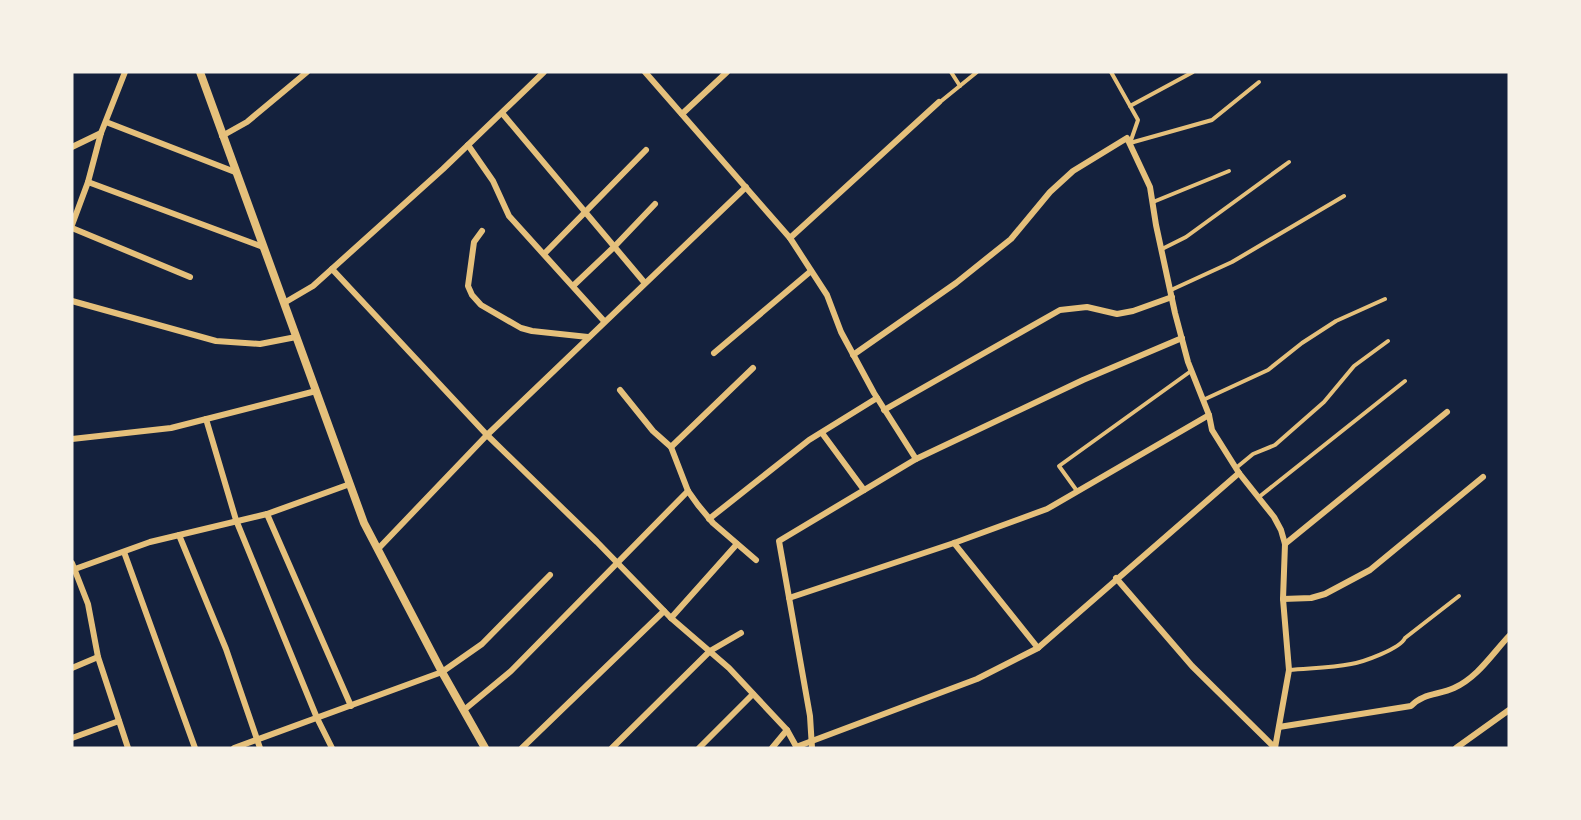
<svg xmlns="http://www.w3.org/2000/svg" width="1581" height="820" font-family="Jost,sans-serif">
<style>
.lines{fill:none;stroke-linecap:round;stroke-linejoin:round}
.service{stroke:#e5c07b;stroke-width:4}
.minor{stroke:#e5c07b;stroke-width:6}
.tertiary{stroke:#e5c07b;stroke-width:8}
</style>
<rect width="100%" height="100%" fill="#14213d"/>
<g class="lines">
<g class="service">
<polyline points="951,72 960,86"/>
<polyline points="1111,72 1138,120 1130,143"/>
<polyline points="940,102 977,72"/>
<polyline points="1130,106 1193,72"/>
<polyline points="1130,143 1212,120 1259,82"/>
<polyline points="1153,202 1229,171"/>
<polyline points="1162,249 1186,237 1289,162"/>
<polyline points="1171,290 1232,262 1344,196"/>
<polyline points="1203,400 1268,370 1302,343 1336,321 1385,299"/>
<polyline points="1236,468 1253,454 1275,445 1324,402 1354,366 1388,341"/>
<polyline points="1077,491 1059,466 1191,371"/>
<polyline points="1259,497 1405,381"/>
<path d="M1289,670C1310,668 1331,668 1351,664C1363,662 1400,649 1405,638L1459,596"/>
</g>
<g class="minor">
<polyline points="645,72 790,238 827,295 841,332 874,393 916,459"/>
<polyline points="502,113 644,282"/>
<polyline points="682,114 727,72"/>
<polyline points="106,122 235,172"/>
<polyline points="222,136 247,122 307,72"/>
<polyline points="468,145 493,181 509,216 604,321"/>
<polyline points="72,147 101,133"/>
<polyline points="88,182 263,247"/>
<polyline points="72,225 88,182 101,133 125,72"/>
<polyline points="72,228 190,277"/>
<polyline points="482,231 474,242 468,286 472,295 481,305 521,328 532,331 588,337"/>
<polyline points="790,238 939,102"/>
<polyline points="544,254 646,150"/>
<polyline points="332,269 487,435 597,542 671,618 729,668 787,730 797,748"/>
<polyline points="573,286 614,247 655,204"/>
<polyline points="72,301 216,341 260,344 296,337"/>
<polyline points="284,303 313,286 443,169 544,72"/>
<polyline points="714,353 811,271"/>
<polyline points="853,355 956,283 1011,239 1050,192 1073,171 1127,138 1150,187 1156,225 1175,313 1188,362 1209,415 1212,430 1239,473 1274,517 1281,530 1285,544 1283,599 1289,670 1275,748"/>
<polyline points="620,390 653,431 671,447 688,491 698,505 713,523 756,560"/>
<polyline points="884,410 1060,310 1087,307 1117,314 1133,311 1172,297"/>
<polyline points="206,419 236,520 317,718 332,748"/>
<polyline points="822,433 864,490"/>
<polyline points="72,439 171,428 316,391"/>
<polyline points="671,447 753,368"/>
<polyline points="267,514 351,706"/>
<polyline points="709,519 809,440 877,398"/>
<polyline points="179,535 226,649 260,748"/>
<polyline points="954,543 1038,648"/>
<polyline points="1285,544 1447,412"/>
<polyline points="378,549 487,435 746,187"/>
<polyline points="124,552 195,748"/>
<polyline points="72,563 88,604 98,657 128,748"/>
<polyline points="75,569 150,542 267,514 350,484"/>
<polyline points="1116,578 1192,666 1275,748"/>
<polyline points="789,598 954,543 1047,509 1209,415"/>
<polyline points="1283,599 1311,598 1325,594 1370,570 1483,477"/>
<polyline points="671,618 737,544"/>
<polyline points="72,668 98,657"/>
<polyline points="464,710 511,671 688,491"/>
<path d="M1279,727L1411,706C1423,693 1439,695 1454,688C1478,677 1492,654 1509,636"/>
<polyline points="72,738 119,721"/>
<polyline points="796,747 977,679 1038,648 1239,473"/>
<polyline points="234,748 442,672 482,644 550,575"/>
<polyline points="522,748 664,611"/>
<polyline points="612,748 710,651 741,633"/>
<polyline points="699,748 753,694"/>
<polyline points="772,748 787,730"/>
<polyline points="812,748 810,716 779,541 916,459 1083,380 1182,338"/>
<polyline points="1456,748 1509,710"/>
</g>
<polyline class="tertiary" points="200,72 364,523 442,672 485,748"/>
</g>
<rect width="1581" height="820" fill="none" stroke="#f6f1e7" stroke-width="147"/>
</svg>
